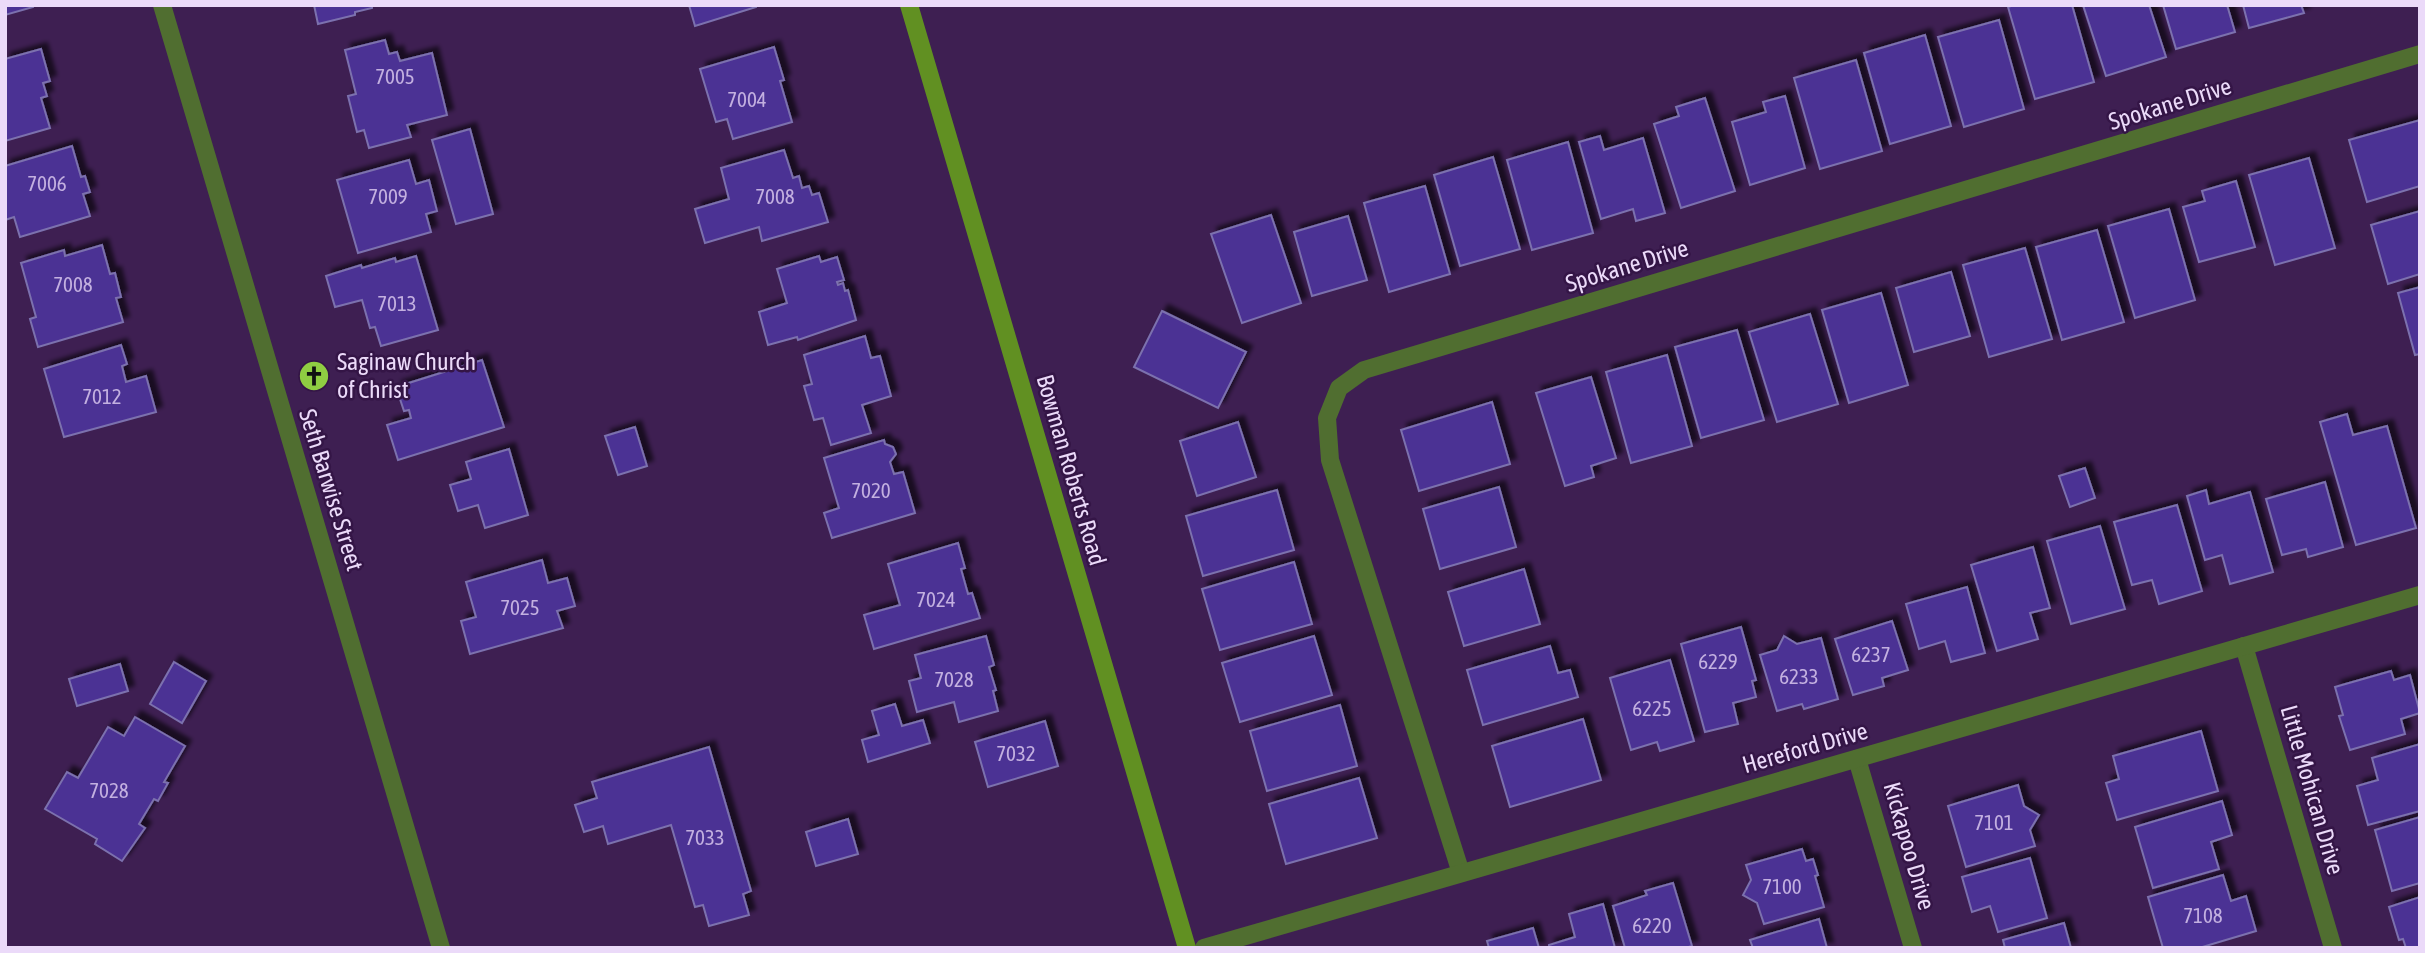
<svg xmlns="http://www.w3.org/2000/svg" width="2425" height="953" font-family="'Asap Condensed',sans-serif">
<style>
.building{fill:#4c3094;stroke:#7b71ae;stroke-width:2;filter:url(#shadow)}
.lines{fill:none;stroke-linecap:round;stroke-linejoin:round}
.street{stroke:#506e30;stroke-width:18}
.secondary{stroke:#619022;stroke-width:18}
.labels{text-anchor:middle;stroke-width:5;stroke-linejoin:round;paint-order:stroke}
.number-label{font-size:21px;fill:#c3b0e0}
.street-label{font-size:24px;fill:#ebdaf9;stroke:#341546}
.poi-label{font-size:24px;fill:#ebdaf9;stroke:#341546;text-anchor:start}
</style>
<defs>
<filter id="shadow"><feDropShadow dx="6" dy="-6" stdDeviation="2" flood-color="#0009"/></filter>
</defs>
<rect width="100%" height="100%" fill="#3e1f52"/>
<g class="building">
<polygon points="5,5 33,5 33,7 5,15"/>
<polygon points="314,5 372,5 372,8 355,12 355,15 318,24"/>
<polygon points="689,5 756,5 756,7 695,26"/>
<polygon points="2014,5 2072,5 2094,82 2035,99 2008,7"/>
<polygon points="2083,5 2149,5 2166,57 2106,76"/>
<polygon points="2163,5 2227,5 2235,32 2176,49"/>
<polygon points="2243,5 2301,5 2304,13 2249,28"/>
<polygon points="1999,20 2024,109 1964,127 1938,37"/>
<polygon points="1925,35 1951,126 1890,144 1864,53"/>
<polygon points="385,40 389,54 397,52 400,61 432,53 447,115 407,125 411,137 369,148 364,130 357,132 348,96 356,94 345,50"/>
<polygon points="774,47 784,80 780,81 792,122 733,139 727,119 716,122 700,69"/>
<polygon points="41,49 50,81 43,83 47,96 41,98 50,128 5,141 5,59"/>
<polygon points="1856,60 1882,151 1820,169 1794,78"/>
<polygon points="1785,96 1805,168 1750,185 1732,122 1766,112 1763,102"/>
<polygon points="1705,98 1735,191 1681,208 1654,124 1679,116 1676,107"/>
<polygon points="2420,120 2420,186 2367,202 2349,140"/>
<polygon points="470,129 493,214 456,224 432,140"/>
<polygon points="1600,136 1604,150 1643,138 1665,213 1636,221 1633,209 1601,219 1579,142"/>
<polygon points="1568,142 1593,233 1532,250 1507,160"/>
<polygon points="72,146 81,177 85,176 90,192 83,194 90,216 20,237 14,217 5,220 5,166"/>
<polygon points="784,150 793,178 799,176 802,188 809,186 812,195 819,193 828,222 762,241 759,227 705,243 695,209 729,199 721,168"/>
<polygon points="1493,157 1520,249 1460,266 1434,175"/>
<polygon points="2309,158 2335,248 2275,265 2249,175"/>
<polygon points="409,160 416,184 429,180 437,211 426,214 431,232 358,253 337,180"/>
<polygon points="2236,181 2255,247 2199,262 2183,207 2205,201 2202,191"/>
<polygon points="1425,186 1450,274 1389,292 1364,203"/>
<polygon points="2169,209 2195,300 2135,318 2108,226"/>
<polygon points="2420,211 2420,274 2388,284 2371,225"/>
<polygon points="1271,215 1301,303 1242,323 1211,234"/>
<polygon points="1348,216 1367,280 1312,296 1294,232"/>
<polygon points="2097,230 2124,322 2062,340 2036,247"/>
<polygon points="102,245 110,274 115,273 121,297 116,298 123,322 38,347 30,319 36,317 21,263 64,250 65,256"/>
<polygon points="2025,248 2052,339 1989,357 1963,265"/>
<polygon points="416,256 438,330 381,346 375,327 370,328 362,300 335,307 326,276 361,265 362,268 395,258 396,262"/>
<polygon points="819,256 821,262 837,257 844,280 837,282 838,285 843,283 845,291 848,290 856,320 798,340 797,337 768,345 759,312 787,303 777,269"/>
<polygon points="1951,272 1970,336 1914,352 1896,288"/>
<polygon points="2420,287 2420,354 2415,355 2398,293"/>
<polygon points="1881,293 1908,385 1849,403 1822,310"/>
<polygon points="1162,311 1246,352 1218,408 1134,367"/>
<polygon points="1810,314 1838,404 1777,422 1749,332"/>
<polygon points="1737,330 1764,420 1701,438 1675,347"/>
<polygon points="865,336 871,358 880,356 891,396 862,405 871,433 831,445 823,418 814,420 804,386 812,384 804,355"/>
<polygon points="121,345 127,364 122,366 126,382 146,376 156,412 64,437 44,369"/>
<polygon points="1667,355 1692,446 1631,463 1606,372"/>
<polygon points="482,360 504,427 398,460 387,425 411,418 409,410 404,411 396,387"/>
<polygon points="1591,377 1616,458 1591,466 1594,477 1565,486 1536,393"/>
<polygon points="1492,402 1510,464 1419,491 1401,430"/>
<polygon points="2347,414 2353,435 2387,426 2416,528 2356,545 2320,422"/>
<polygon points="1238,422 1256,477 1197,496 1180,441"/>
<polygon points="635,427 647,466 618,475 605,436"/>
<polygon points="884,440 885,444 893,447 896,454 890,462 894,474 903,472 915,513 832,538 824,513 839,508 824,458"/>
<polygon points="509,449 528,515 485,528 478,505 458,511 450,485 471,479 466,462"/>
<polygon points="2085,468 2095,498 2070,507 2059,476"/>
<polygon points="2325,482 2343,547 2308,557 2306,549 2282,555 2266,499"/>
<polygon points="1499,487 1516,547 1440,569 1423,509"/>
<polygon points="1277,490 1294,550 1203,576 1186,516"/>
<polygon points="2206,490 2209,504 2250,492 2273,572 2230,584 2222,555 2205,560 2187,496"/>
<polygon points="2177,505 2202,591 2159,604 2152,580 2132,585 2114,522"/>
<polygon points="2100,526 2125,609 2071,624 2047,541"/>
<polygon points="958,543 965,568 961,569 968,594 972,593 980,618 874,649 864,615 900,605 888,564"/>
<polygon points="2033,547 2050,608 2030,613 2038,639 1997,651 1971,565"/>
<polygon points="542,560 548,583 567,578 575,606 557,611 563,628 470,654 461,621 476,617 466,582"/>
<polygon points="1294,562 1312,624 1220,650 1202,589"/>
<polygon points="1524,569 1540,624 1464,646 1448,592"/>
<polygon points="1967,587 1985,653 1951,662 1945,641 1919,649 1906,604"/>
<polygon points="1892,621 1908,670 1882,678 1884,686 1853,695 1835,639"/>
<polygon points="1741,627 1756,680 1752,681 1756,697 1733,703 1738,724 1705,732 1681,644"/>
<polygon points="986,636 994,665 989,667 996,690 993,691 998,711 959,722 954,702 917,712 909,681 921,678 915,655"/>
<polygon points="1314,636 1332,695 1240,722 1222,663"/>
<polygon points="1784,636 1797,644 1821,638 1838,699 1804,709 1802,704 1777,711 1760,655 1777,650"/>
<polygon points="1550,646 1558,673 1570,670 1578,697 1483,725 1467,670"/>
<polygon points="1670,660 1694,741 1660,751 1657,742 1631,750 1610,678"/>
<polygon points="174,662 206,681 182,723 150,704"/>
<polygon points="120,664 128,691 77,706 69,679"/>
<polygon points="2391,671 2394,680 2410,675 2420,713 2401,719 2405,734 2350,750 2339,716 2343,715 2335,687"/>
<polygon points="895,704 902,726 923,720 930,743 868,762 862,740 879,735 872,711"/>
<polygon points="1340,705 1357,766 1267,791 1250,731"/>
<polygon points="135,717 185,746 164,782 168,783 158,801 154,799 139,824 145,828 122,861 95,844 97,839 45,809 67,772 78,778 108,727 124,736"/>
<polygon points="1583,719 1601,780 1510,807 1492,746"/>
<polygon points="1045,721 1058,766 988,787 975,742"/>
<polygon points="2201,731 2218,791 2117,820 2106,783 2119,779 2113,756"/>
<polygon points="2420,744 2420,811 2368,825 2357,786 2378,780 2372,758"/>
<polygon points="709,747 751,891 743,894 749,915 709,926 703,905 695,907 671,825 608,844 603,826 584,832 575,805 597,798 592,782"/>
<polygon points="1359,778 1377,838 1286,864 1269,804"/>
<polygon points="2018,785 2024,806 2039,815 2030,830 2035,846 1966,867 1948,806"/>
<polygon points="2222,801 2232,835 2211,842 2219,869 2153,888 2135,827"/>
<polygon points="2420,817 2420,883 2392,891 2375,830"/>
<polygon points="848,819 858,854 816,866 806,832"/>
<polygon points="1802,849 1806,861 1813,859 1818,875 1815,876 1824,907 1764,924 1757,903 1743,895 1751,880 1746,865"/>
<polygon points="2030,858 2047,918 1998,932 1990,906 1972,912 1962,877"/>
<polygon points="2223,875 2231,901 2246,896 2256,931 2199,948 2163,948 2148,897"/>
<polygon points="1673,883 1692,946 1685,948 1625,948 1613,906 1647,895 1645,891"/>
<polygon points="2420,897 2420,948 2406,948 2403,939 2399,940 2389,907"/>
<polygon points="1603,904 1615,948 1549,948 1549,945 1575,937 1569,914"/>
<polygon points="1819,919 1827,948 1753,948 1750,940"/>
<polygon points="2064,923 2071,948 2005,948 2003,940"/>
<polygon points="1533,928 1539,948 1489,948 1487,941"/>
</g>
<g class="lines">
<g class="street">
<polyline points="162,5 441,948"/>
<polyline points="2244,646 2333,948"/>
<polyline points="1857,759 1913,948"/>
<polyline points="1461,873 1330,460 1327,418 1339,388 1364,370 2420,54"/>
<polyline points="1204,948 2420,595"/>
</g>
<polyline class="secondary" points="909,5 1187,948"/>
</g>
<defs>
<g id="church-disc" transform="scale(1.575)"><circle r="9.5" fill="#8fcd42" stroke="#341546"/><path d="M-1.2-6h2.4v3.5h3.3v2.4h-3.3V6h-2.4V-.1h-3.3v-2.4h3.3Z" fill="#111"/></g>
</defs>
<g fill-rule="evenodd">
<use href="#church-disc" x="314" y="376"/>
</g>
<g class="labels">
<g class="number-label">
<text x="395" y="84">7005</text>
<text x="747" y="107">7004</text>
<text x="47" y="191">7006</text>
<text x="388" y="204">7009</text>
<text x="775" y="204">7008</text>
<text x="73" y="292">7008</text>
<text x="397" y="311">7013</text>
<text x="102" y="404">7012</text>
<text x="871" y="498">7020</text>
<text x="936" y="607">7024</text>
<text x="520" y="615">7025</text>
<text x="1871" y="662">6237</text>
<text x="1718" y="669">6229</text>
<text x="1799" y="684">6233</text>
<text x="954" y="687">7028</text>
<text x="1652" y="716">6225</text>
<text x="1016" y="761">7032</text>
<text x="109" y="798">7028</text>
<text x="1994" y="830">7101</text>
<text x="705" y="845">7033</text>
<text x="1782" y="894">7100</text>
<text x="2203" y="923">7108</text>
<text x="1652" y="933">6220</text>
</g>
<g class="street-label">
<text transform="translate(2170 104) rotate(-17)" y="8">Spokane Drive</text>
<text transform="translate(1627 266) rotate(-17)" y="8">Spokane Drive</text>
<text transform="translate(1071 470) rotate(74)" y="8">Bowman Roberts Road</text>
<text transform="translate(331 490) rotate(73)" y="8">Seth Barwise Street</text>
<text transform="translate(1805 748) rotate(-16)" y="8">Hereford Drive</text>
<text transform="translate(2312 790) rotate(74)" y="8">Little Mohican Drive</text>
<text transform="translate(1909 846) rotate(74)" y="8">Kickapoo Drive</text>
</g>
<g class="poi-label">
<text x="337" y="370">Saginaw Church<tspan x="337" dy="28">of Christ</tspan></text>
</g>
</g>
<rect width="2425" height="953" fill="none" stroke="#ebdaf9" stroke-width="14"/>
</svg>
